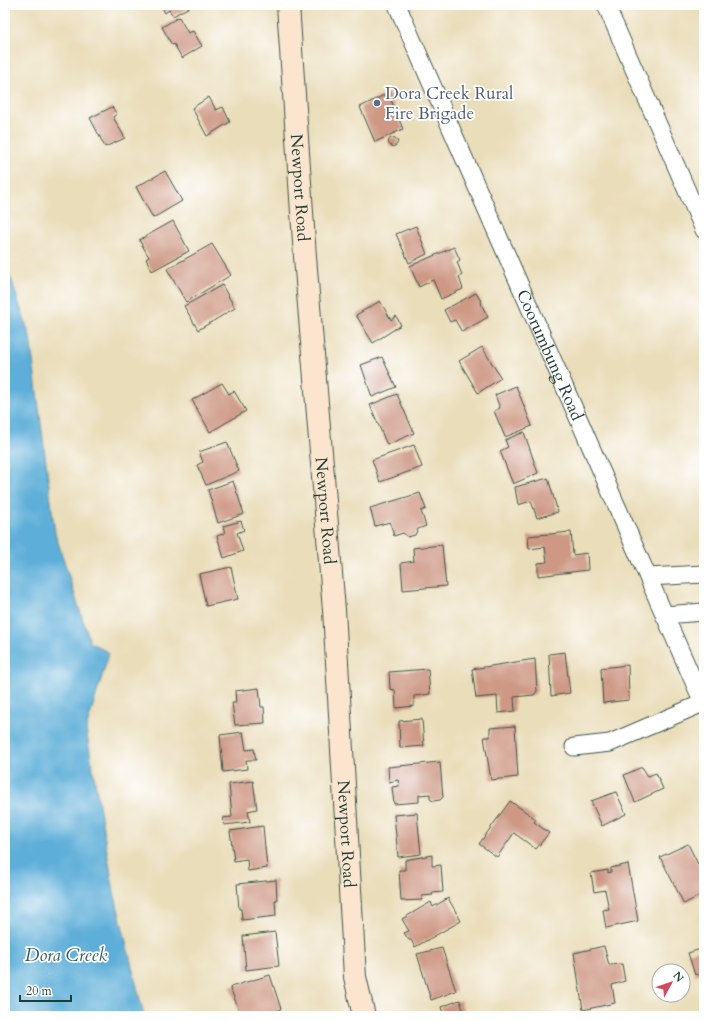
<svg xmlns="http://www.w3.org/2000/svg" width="709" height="1021" font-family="Cardo,serif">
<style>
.water{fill:#5daed8;stroke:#3e7686}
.building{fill:#ce9884}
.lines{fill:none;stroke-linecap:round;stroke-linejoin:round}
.street-casing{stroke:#3d5548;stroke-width:19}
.secondary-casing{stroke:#3d5548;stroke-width:24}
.street{stroke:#fff;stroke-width:17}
.secondary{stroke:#fbe5cf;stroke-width:22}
.service-dot{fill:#5c6f8a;stroke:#fff;stroke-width:1.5}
.labels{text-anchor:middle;stroke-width:3.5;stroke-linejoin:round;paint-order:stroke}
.service-label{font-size:17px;fill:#4e5e75;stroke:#fff;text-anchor:start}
.street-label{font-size:17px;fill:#1f3d34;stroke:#fff}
.water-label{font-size:18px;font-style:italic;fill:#325f65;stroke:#fff}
</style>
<rect width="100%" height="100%" fill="#fff"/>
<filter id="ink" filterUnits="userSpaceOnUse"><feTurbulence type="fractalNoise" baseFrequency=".025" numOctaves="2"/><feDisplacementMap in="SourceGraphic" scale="8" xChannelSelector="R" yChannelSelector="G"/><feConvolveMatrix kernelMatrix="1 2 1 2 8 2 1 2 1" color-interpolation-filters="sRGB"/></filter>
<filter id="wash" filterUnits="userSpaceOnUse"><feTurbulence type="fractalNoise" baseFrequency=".012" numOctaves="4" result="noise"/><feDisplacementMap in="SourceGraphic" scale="16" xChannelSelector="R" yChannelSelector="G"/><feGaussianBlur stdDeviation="0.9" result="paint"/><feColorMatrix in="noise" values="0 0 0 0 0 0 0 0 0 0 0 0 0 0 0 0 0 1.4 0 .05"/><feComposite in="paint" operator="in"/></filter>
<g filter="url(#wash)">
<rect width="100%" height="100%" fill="#eaddba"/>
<polygon class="water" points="5,260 30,337 55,533 90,642 109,653 86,729 114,892 144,1016 5,1016"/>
<g id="blocks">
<g class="building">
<polygon points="161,5 193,5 173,16 169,10 165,13"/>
<polygon points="179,17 188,33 193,31 202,46 182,58 174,44 172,45 162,27"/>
<polygon points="388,93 403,129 375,142 360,107"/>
<polygon points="209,97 216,110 223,107 230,122 207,136 192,108"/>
<polygon points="112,107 117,114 113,117 125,138 105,147 90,118"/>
<circle cx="393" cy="142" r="4.5"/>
<polygon points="165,171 182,201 153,218 136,187"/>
<polygon points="173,221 189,251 152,271 146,259 149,257 139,240"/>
<polygon points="416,226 427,254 409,263 396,234"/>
<polygon points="212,244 231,275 186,302 167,269"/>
<polygon points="454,247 460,260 457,262 462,275 459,277 463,289 441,299 433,280 419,287 410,266"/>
<polygon points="222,285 235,308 198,330 184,306"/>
<polygon points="476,293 482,303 481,304 488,317 462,332 455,320 450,322 444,310"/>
<polygon points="380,301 391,320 396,316 401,325 373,343 356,315"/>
<polygon points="482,347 501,378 478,393 459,361"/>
<polygon points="382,357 396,387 372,397 361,365"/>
<polygon points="222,383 229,394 234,391 246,411 210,432 192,400"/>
<polygon points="516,386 532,426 505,437 494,411 500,408 495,395"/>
<polygon points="397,394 414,433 387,445 370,405"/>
<polygon points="524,432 538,473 513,484 500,451 508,447 505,440"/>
<polygon points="227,442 239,471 206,485 197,465 203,462 199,452"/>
<polygon points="414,445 422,467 380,482 372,460"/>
<polygon points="548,478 558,512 537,518 531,501 518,505 515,487"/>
<polygon points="233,481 244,514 218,523 208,490"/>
<polygon points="420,493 426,509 421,511 426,526 418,529 415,535 408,537 403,533 394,536 390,522 375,526 370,508"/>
<polygon points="241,521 244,530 237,533 243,551 224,558 217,536 225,533 223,526"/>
<polygon points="571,532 573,555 587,553 588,570 538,576 538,563 547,562 545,547 529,549 528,536"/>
<polygon points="442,545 446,586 403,590 401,563 414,561 413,548"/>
<polygon points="231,567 238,599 206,606 199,574"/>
<polygon points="565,652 570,693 551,696 549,654"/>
<polygon points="535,659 537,691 534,695 514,697 515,711 498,713 497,696 476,698 472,669"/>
<polygon points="628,665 629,700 603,703 601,668"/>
<polygon points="428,669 430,694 414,696 414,706 396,708 395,690 390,689 389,672"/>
<polygon points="259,688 261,707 264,707 265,723 235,725 232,703 236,703 235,691"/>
<polygon points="422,719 424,746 400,748 399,721"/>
<polygon points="515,726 518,777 491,780 484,737 490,737 490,728"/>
<polygon points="243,732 246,750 254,749 256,760 246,760 247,769 223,772 220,735"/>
<polygon points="440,762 443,797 440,800 433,801 430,799 430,794 419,795 419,802 394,804 392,787 399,786 398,780 389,782 388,767"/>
<polygon points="642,767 648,776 656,773 663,789 635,802 624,775"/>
<polygon points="253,781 257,809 248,811 250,822 224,825 223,818 232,817 229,784"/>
<polygon points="616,792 626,814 602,826 591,801"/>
<polygon points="510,801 536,819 534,822 549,833 536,849 514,833 497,857 479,844"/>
<polygon points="417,813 421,854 398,857 394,815"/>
<polygon points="263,826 267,868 248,871 247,859 234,861 230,831"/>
<polygon points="688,844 704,876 704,893 684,904 660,857"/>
<polygon points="432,855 432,866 441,865 443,892 432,893 433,895 422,896 422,900 401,901 399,870 405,870 405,860"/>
<polygon points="628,864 638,921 606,928 603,910 609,909 605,890 594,892 591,873 608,870 608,873 611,872 611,868"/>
<polygon points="276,880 277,900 275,900 276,916 242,920 241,909 239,909 237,884"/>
<polygon points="448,898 461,921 415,947 411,940 409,940 404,933 409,931 402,919 431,902 433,907"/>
<polygon points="275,932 279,966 246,970 243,936"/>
<polygon points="604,946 609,965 622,964 625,981 612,985 615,1003 583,1010 574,953"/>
<polygon points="442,948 456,991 431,1000 417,954"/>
<polygon points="704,948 704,973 695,975 688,953"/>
<polygon points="270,975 281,1009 263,1016 241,1016 230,987"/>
<polygon points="460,1000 465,1016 444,1016 441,1007"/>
</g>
</g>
</g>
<g filter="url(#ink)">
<use href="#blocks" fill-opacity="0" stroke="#3d5548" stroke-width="1"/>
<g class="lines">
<g class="street-casing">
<g id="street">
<path id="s1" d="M397,5L704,705"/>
<polyline points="606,5 704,230"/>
<polyline points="648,577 704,574"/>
<polyline points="664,615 704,612"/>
<polyline points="574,747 610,743 703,703"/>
</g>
</g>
<g class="secondary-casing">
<g id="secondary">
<path id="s2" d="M288,5L305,257L334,610L355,977L364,1016"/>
</g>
</g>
<use href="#street" class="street"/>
<use href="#secondary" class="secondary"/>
</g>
</g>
<circle class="service-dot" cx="377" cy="103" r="4"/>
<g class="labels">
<g class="service-label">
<text x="385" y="99">Dora Creek Rural<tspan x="385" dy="20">Fire Brigade</tspan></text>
</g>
<g class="street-label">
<text dy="6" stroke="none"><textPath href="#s2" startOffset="183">Newport Road</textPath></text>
<text dy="6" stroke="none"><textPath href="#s1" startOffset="382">Coorumbung Road</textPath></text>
<text dy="6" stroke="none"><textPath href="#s2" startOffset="507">Newport Road</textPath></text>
<text dy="6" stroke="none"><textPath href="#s2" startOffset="831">Newport Road</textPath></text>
</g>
<g class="water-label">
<text x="66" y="961">Dora Creek</text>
</g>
</g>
<rect width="709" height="1021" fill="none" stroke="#fff" stroke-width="20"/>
<g transform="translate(671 983) rotate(50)"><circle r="19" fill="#ffffff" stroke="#a5b1ae"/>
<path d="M0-3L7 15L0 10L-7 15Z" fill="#d1495b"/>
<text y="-6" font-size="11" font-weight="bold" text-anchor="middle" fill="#1f3d34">N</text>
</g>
<path d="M20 995v6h51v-6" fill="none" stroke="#1f3d34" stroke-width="2"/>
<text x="26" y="995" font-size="12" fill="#1f3d34" stroke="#ffffff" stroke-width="3" paint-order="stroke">20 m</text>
</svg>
